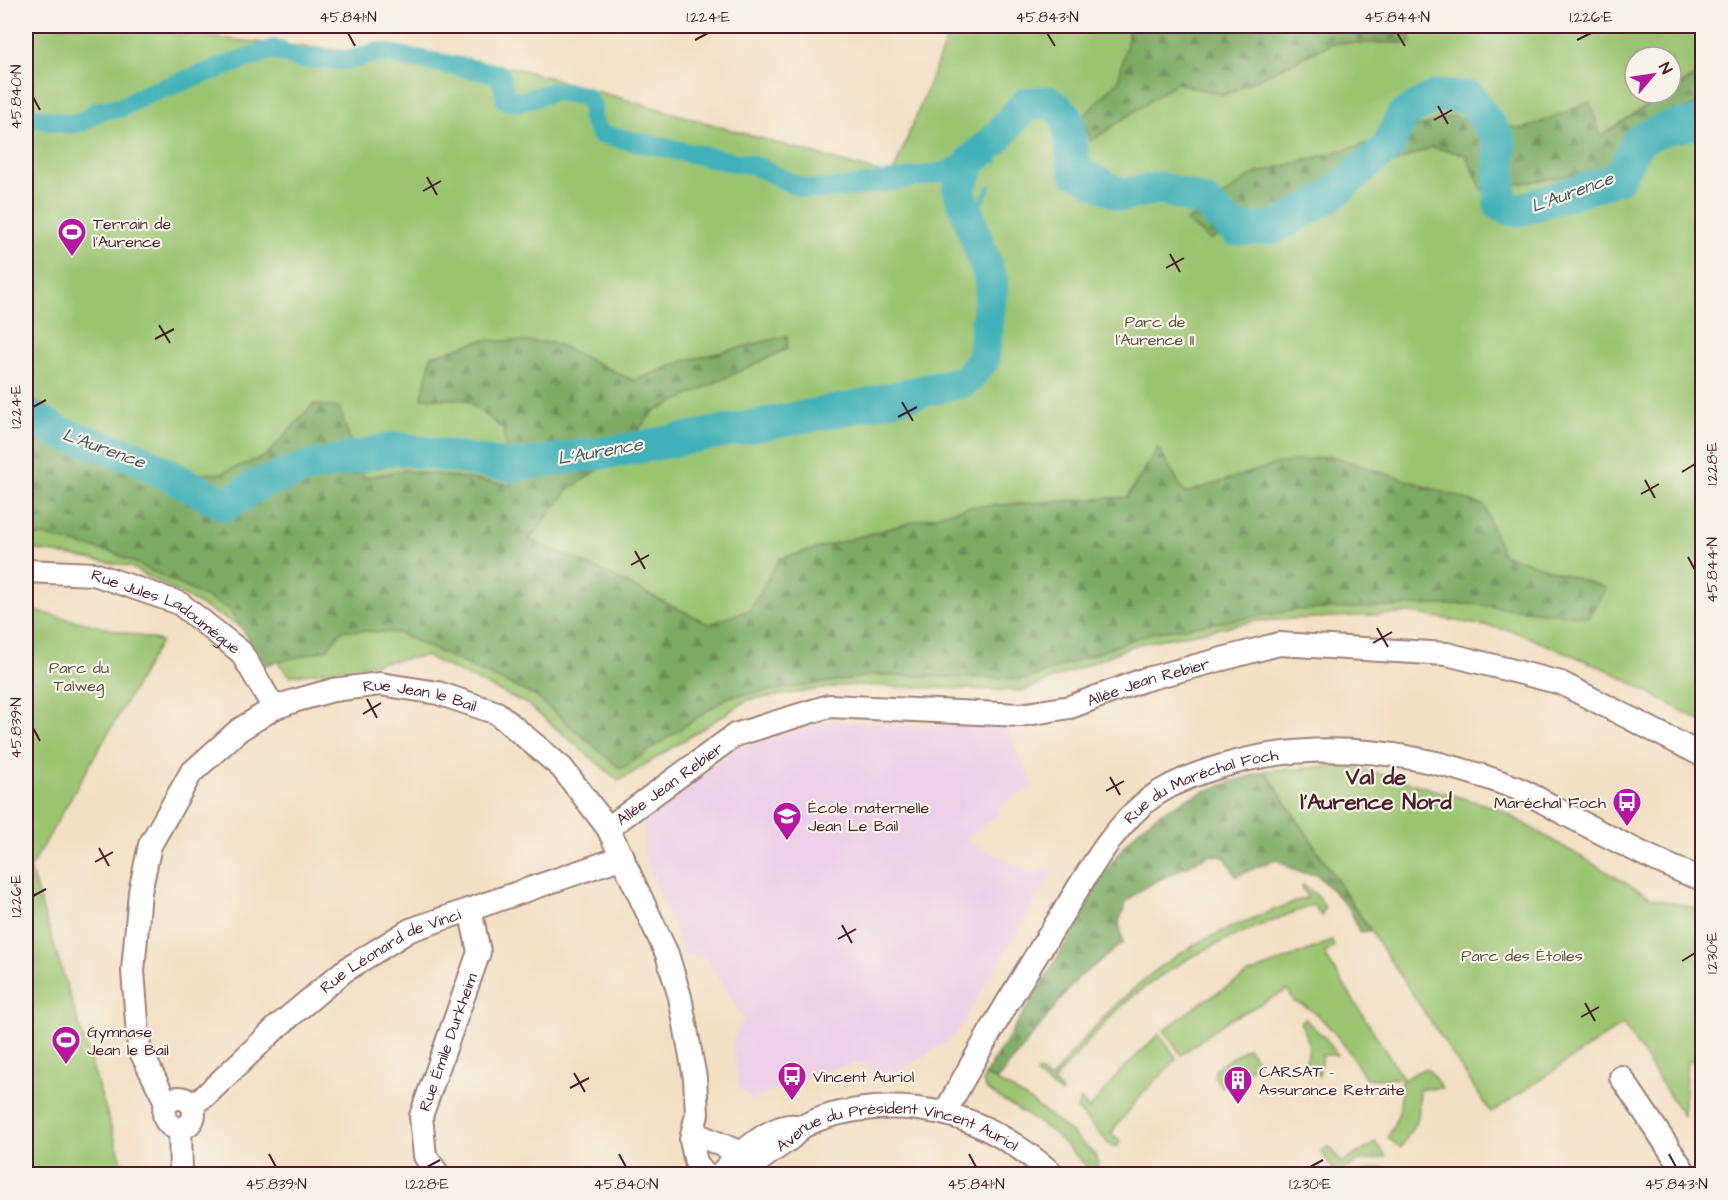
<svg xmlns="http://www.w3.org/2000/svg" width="1728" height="1200" font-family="'Architects Daughter',sans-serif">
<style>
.built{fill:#edd0e8}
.green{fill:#9bc471;stroke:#72724e;stroke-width:1.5;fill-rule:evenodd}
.forest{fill:url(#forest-firs);stroke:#636447;stroke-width:1.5}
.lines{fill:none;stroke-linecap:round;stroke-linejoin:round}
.stream{stroke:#40b1b8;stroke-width:5}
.canal{stroke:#40b1b8;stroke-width:20}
.river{stroke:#40b1b8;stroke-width:33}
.minor-casing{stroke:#9e8078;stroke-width:26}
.minor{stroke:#fff;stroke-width:22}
.ticks{fill:none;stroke:#4a1f2b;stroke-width:2}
.labels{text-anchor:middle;stroke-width:4.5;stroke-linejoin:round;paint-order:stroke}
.poi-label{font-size:16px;fill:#4a1f2b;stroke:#f7f3e8;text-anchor:start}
.park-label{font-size:16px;fill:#625140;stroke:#f7f3e8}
.street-label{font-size:16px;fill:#4a1f2b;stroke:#f7f3e8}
.water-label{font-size:18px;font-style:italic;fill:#465963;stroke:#f7f3e8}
.district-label{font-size:22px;font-weight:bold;fill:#4a1f2b;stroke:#f7f3e8}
.neatline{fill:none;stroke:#4a1f2b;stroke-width:2}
.ticks-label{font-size:15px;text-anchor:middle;fill:#4a1f2b}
</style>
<defs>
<pattern id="forest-firs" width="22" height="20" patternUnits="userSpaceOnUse" patternTransform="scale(1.5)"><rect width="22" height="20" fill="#7caa63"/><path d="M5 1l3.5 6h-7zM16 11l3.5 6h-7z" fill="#688a52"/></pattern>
</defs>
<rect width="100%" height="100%" fill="#f7f3e8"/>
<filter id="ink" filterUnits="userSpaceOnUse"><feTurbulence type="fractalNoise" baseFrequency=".0167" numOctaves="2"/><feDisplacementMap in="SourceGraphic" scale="12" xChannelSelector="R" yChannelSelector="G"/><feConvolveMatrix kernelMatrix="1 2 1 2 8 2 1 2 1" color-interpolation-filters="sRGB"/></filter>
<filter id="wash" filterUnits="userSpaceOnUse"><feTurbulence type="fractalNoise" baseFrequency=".008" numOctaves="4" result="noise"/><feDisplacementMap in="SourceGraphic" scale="24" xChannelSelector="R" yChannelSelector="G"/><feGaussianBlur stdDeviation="1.35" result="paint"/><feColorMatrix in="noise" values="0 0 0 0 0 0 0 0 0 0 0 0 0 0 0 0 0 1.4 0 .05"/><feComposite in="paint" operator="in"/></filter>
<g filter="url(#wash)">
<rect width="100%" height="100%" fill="#f3e0c4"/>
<polygon class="built" points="832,721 911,726 1005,725 1033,785 996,809 1000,815 968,837 968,841 1030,872 1037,871 1046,864 1052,872 955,1036 896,1074 877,1075 862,1063 820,1071 752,1100 738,1086 732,1041 744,1020 707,958 685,955 644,854 644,820 734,749"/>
<g class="green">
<path d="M26,26H97L516,68L892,176L952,26H1702V722L1608,670L1513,631L1412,613L1256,621L1138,644L1023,691L848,685L748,700L619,781L527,704L425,656L290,676L254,634L129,566L26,548ZM1635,57H1671V93H1635Z"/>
<polygon points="26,609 161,641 30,869 126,1174 26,1174"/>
<polygon points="1349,765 1497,808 1652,898 1702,909 1702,1062 1687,1061 1683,1116 1623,1024 1491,1113 1265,771"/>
<path d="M1303,885L1319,897L1325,908L1321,916L1314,905C1245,930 1176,956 1121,1007C1097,1030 1075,1057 1053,1082L1062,1091L1061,1094L1036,1075L1038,1071L1050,1080C1093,1026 1139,974 1202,941C1235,924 1272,911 1308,897L1302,888Z"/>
<path d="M1332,941L1334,946L1324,954L1403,1078L1365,1079C1353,1055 1320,1007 1294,1002L1288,990L1225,1022L1181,1055L1164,1030L1202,1002L1249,974Z"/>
<path d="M1305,1019L1328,1041L1337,1055H1322L1319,1076L1313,1068L1302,1067C1313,1051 1309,1037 1300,1022Z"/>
<polygon points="1159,1034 1177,1059 1141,1095 1111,1133 1121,1142 1116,1147 1111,1146 1077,1109 1081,1099 1089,1110 1119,1073"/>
<polygon points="1248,1047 1259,1063 1223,1087 1214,1077 1216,1068"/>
<polygon points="1425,1068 1429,1070 1442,1088 1420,1089 1418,1118 1401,1148 1388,1138 1400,1110 1401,1081"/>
<path d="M985,1075C1028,1096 1062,1123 1096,1156L1098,1163L1094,1174L1053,1132L987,1090L983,1082Z"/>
<polygon points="1376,1142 1386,1157 1357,1162 1336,1174 1321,1151 1328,1147 1331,1148 1342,1163"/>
<polygon points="1380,1167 1390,1170 1390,1174 1352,1174"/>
</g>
<g class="forest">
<polygon points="1127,26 1410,26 1411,43 1333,43 1224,95 1176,83 1091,141 1082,118 1118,81 1128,38"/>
<path d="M1702,72V103L1654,120L1602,170L1482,190L1466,155L1432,147L1210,240L1186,221L1254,174L1359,146L1452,116L1524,129L1590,102L1601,136C1636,112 1668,92 1702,72Z"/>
<polygon points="787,336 787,349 653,412 614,460 569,489 529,540 587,564 709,624 750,610 779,559 967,507 1127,497 1158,448 1185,493 1277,464 1331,456 1484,505 1502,554 1606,588 1588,617 1470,604 1297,610 1151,633 1027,679 877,675 728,697 621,769 535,696 398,633 343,630 326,650 266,665 228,608 117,554 45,536 26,537 26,409 187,474 222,473 266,456 313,404 339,408 364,478 405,470 512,485 503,429 466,400 422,398 431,356 483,340 555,343 634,381 684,361"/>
<path d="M1265,771L1370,931L1359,932L1350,909L1317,875L1298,872L1276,859L1236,876L1225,857L1209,855L1145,887L1126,902L1119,922L1123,943L1077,979L997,1080L985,1075C1013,1029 1042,985 1069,938C1094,895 1115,842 1159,814C1191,793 1229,783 1265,771Z"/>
</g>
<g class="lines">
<g class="stream">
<polyline points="995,140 996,161"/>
<polyline points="971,223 989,187"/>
</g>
<path class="canal" d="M26,112L29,117L69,124L81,122L98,111L120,108L142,96L273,49L298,58L351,60L378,52L500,74L506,100L519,102L555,91L585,96L592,106V119L600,134L737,163C762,163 780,181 804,188C822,194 919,177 942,172C952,170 962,164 972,160"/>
<polyline class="river" points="26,414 61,433 135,457 226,505 257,485 306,468 396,448 511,466 618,451 846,409 965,381 983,360 992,283 959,189 972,160 995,140 1026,104 1050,102 1067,117 1075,171 1122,195 1160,188 1205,202 1235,230 1274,228 1329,197 1388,147 1402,116 1435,96 1471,98 1500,141 1500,205 1516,211 1619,178 1638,141 1664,129 1702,122"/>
</g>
</g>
<g filter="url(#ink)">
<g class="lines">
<g class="minor-casing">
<g id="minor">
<path id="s1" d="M26,571L94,574L179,603L241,652L274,708"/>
<path id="s2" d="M608,828L735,735L829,706L1021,715L1070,707L1143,680L1279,644L1447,654L1561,683L1702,755"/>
<polyline points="1621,1077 1686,1174"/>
<circle cx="179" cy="1113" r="15"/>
<path id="s3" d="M167,1104L139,1048L133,971L140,892L150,845L191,773L239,730L274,708L294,701L333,690L380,684L438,693L497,713L562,768L608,828L667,954L680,997L695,1078L697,1114L691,1140L696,1162L704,1174"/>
<path id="s4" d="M191,1104L205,1096L277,1027L344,971L410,930L623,857"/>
<path id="s5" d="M945,1113C980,1047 1018,984 1058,921C1084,879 1115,822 1155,795C1176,781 1198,773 1222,766C1318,737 1418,751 1511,786C1530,793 1549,805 1567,815C1612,838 1655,862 1702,879"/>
<polyline points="180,1128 181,1174"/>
<polyline points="703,1137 741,1153"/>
<path id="s6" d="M438,1174L425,1156L421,1116L479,952L470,909"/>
<path d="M720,1174C736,1157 772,1122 797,1126"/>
<path id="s7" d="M744,1174C757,1161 772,1151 787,1141C794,1137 798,1129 804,1126C826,1114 850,1110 874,1108C947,1103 999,1128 1053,1174"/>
</g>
</g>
<use href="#minor" class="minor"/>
</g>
</g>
<path class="ticks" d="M348,33L355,46M1047,33L1055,46M1397,33L1405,46M695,40L708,33M1577,40L1591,33M33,97L40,110M1438,106L1448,124M1434,120L1452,110M427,177L437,195M423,191L441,181M1170,254L1180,272M1166,268L1184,258M159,325L170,343M155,339L174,329M902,402L913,421M33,407L46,400M898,417L917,407M1682,472L1695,464M1645,480L1655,498M1641,494L1659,484M635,551L645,569M1688,557L1695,570M631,565L649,555M1377,628L1388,647M1373,643L1392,632M367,699L377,718M363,714L381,703M33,728L40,741M1110,777L1120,795M1106,791L1124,781M99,848L109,866M95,862L113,852M33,896L46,889M842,925L852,943M838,939L856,929M1682,961L1695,953M1585,1003L1595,1021M1581,1017L1599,1007M574,1073L585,1092M570,1088L589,1078M269,1154L276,1167M619,1154L626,1167M969,1154L976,1167M1669,1154L1676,1167M427,1167L440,1160M1310,1167L1323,1160"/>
<defs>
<g id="stadium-pin" transform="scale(1.5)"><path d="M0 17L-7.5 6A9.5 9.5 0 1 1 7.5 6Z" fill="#b5179e" stroke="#f7f3e8"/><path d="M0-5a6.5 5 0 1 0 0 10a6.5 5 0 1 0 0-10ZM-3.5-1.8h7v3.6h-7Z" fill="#fff"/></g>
<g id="bus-pin" transform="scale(1.5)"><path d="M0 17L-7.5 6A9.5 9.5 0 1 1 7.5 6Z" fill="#b5179e" stroke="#f7f3e8"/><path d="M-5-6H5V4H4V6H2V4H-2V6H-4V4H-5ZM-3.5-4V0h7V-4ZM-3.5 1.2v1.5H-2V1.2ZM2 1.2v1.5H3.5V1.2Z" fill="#fff"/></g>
<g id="school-pin" transform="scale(1.5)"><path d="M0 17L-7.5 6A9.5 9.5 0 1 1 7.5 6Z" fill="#b5179e" stroke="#f7f3e8"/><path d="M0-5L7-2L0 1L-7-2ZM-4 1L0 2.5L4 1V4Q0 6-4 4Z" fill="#fff"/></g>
<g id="building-pin" transform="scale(1.5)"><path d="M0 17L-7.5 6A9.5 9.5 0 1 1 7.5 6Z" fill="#b5179e" stroke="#f7f3e8"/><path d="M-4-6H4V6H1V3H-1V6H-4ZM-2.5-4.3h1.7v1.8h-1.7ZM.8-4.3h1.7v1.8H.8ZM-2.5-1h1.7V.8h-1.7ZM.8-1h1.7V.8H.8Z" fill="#fff"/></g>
</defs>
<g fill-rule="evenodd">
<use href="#stadium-pin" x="72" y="232"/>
<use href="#bus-pin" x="1627" y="802"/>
<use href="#school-pin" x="787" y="816"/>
<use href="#stadium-pin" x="66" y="1040"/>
<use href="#bus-pin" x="792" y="1076"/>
<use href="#building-pin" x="1238" y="1080"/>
</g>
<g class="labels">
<g class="poi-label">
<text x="93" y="229">Terrain de<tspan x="93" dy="18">l'Aurence</tspan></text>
<text x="1606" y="808" text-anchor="end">Maréchal Foch</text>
<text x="808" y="813">École maternelle<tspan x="808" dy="18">Jean Le Bail</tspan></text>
<text x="87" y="1037">Gymnase<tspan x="87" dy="18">Jean le Bail</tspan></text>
<text x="1259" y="1077">CARSAT -<tspan x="1259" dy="18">Assurance Retraite</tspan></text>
<text x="813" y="1082">Vincent Auriol</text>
</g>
<g class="park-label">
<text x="1155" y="327">Parc de<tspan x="1155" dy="18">l'Aurence II</tspan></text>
<text x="79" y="673">Parc du<tspan x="79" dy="18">Talweg</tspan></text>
<text x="1522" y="961">Parc des Étoiles</text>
</g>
<g class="street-label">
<text dy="6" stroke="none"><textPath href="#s1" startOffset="150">Rue Jules Ladoumégue</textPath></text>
<text dy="6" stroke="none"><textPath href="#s2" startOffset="580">Allée Jean Rebier</textPath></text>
<text dy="6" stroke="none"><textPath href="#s3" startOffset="606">Rue Jean le Bail</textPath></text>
<text dy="6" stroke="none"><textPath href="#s2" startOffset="76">Allée Jean Rebier</textPath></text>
<text dy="6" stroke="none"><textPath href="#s5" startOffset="429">Rue du Maréchal Foch</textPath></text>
<text dy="6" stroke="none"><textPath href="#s4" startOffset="254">Rue Léonard de Vinci</textPath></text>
<text dy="6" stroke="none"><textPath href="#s6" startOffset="141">Rue Émile Durkheim</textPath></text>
<text dy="6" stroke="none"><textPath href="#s7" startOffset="172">Avenue du Président Vincent Auriol</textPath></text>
</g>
<g class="water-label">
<text transform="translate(1572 192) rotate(-20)" y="6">L'Aurence</text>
<text transform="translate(104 448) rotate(20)" y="6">L'Aurence</text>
<text transform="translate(600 451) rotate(-10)" y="6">L'Aurence</text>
</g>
<g class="district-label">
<text x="1376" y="784">Val de<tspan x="1376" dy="25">l'Aurence Nord</tspan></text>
</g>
</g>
<rect width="1728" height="1200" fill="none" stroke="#f7f3e8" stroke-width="66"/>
<g transform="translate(1653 75) rotate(61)"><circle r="28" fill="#f7f3e8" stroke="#b29e9c" stroke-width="1.5"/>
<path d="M0-4.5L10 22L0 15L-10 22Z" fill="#b5179e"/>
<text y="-9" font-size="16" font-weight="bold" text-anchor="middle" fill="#4a1f2b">N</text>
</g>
<rect x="33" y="33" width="1662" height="1134" class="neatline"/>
<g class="ticks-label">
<text x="348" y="22">45.841°N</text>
<text x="708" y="22">1.224°E</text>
<text x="1047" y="22">45.843°N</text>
<text x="1397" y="22">45.844°N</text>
<text x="1591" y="22">1.226°E</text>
<text transform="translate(16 97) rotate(-90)" y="5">45.840°N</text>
<text transform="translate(16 407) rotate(-90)" y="5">1.224°E</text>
<text transform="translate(1712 464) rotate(-90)" y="5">1.228°E</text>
<text transform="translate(1712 570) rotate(-90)" y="5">45.844°N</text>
<text transform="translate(16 728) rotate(-90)" y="5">45.839°N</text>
<text transform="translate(16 896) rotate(-90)" y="5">1.226°E</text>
<text transform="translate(1712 953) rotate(-90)" y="5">1.230°E</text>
<text x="276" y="1189">45.839°N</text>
<text x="427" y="1189">1.228°E</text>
<text x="626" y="1189">45.840°N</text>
<text x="976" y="1189">45.841°N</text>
<text x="1310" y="1189">1.230°E</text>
<text x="1676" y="1189">45.843°N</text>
</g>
</svg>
